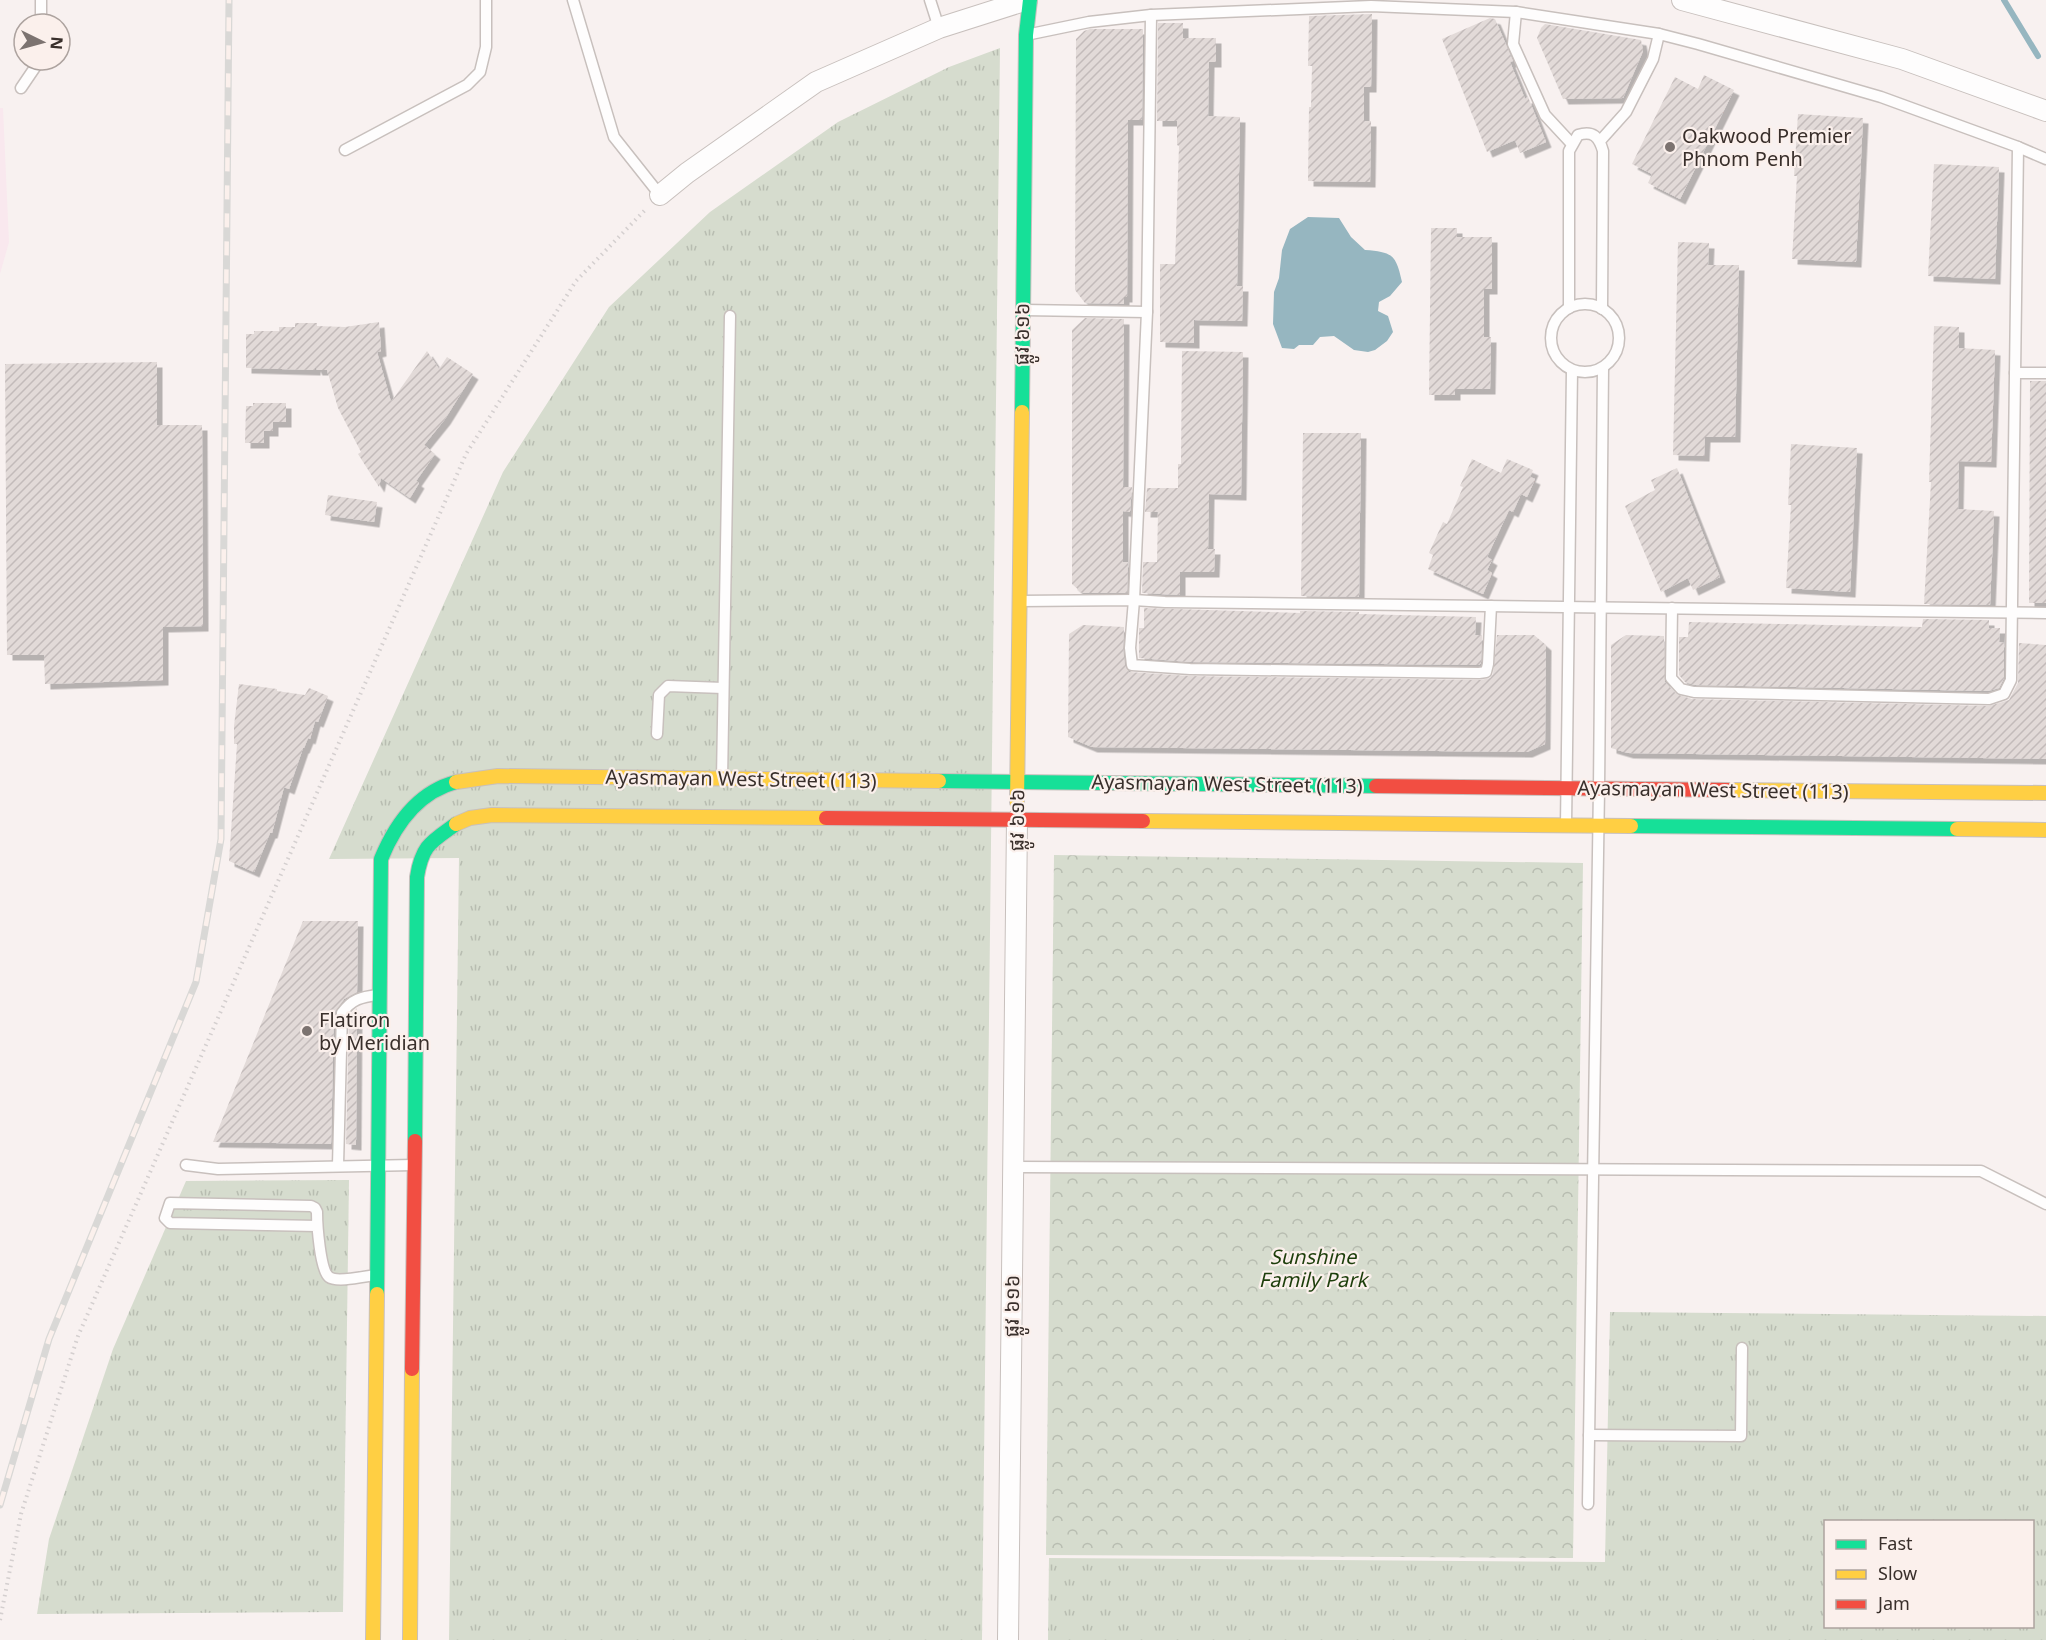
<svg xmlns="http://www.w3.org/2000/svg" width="2046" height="1640" font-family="Georgia,'Noto Sans Khmer',serif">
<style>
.commercial{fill:#f9e8ee}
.grass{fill:url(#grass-tufts);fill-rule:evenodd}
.park{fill:url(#park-crowns)}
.water{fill:#96b6c0}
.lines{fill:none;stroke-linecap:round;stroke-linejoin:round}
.stream{stroke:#96b6c0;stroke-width:6}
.building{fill:url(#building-hatch);filter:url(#shadow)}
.lane-casing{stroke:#c8c0bd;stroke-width:13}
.street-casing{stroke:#c8c0bd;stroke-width:22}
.fast-casing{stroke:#c8c0bd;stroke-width:16}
.slow-casing{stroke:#c8c0bd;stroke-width:16}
.jam-casing{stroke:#c8c0bd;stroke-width:16}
.path{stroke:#d4cfcf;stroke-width:4;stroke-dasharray:1.5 4.5;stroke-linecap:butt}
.lane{stroke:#fefdfd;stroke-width:10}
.street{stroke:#fefdfd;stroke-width:20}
.fast{stroke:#16e098;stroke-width:14}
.slow{stroke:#ffcf43;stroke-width:14}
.jam{stroke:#f24e42;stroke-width:14}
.rail-casing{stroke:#d9d8d6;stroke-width:7}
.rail{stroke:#fbf0ec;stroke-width:4.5;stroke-dasharray:14;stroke-linecap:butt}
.poi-dot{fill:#7c7370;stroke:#fbf0ec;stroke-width:2}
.labels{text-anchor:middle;stroke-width:4.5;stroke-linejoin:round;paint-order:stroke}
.poi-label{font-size:20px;fill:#392f2b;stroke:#fbf0ec;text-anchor:start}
.street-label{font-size:20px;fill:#392f2b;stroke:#fbf0ec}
.park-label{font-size:20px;font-style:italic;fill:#1d3e0b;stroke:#fbf0ec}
</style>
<defs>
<pattern id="grass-tufts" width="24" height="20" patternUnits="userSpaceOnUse" patternTransform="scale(1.5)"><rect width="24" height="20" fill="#d6dcce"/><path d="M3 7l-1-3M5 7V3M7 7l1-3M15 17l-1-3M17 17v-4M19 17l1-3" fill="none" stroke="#b8bdb1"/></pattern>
<pattern id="park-crowns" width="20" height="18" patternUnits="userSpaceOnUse" patternTransform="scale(1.5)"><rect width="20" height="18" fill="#d6dcce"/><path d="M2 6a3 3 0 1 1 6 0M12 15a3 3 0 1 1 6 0" fill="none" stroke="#b8bdb1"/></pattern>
<pattern id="building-hatch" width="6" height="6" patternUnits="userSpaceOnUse" patternTransform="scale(1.5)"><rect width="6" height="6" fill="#e2dad8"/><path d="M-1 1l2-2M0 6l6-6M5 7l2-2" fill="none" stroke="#c3bbba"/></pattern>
<filter id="shadow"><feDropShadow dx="5.5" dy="5.5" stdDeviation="0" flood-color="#0004"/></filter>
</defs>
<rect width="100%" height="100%" fill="#f8f1f0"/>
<polygon class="commercial" points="0,108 3,108 9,242 0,274"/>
<g class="grass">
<polygon points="1000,48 982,1640 449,1640 459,858 329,859 503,472 609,307 710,212 838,122 949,67"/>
<polygon points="349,1180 343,1612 37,1614 49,1539 113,1349 186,1181"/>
<path d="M1610,1312L2046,1316V1640H1048L1049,1558L1605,1562ZM1826,1522H2032V1626H1826Z"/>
</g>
<polygon class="park" points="1054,855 1583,863 1573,1558 1046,1555"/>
<path class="water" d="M1308,217L1339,218L1351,237L1365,250C1393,252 1396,255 1402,282L1390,296L1379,302L1378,311L1388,316L1393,332L1387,341L1375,350L1368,352L1354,350L1334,336L1320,337L1313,345H1299L1294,349L1282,348L1273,324L1274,292L1279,278L1282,250L1290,229Z"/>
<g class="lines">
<polyline class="stream" points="2004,0 2038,56"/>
</g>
<g class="building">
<polygon points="1372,14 1371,87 1364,87 1364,121 1371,121 1370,182 1308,181 1309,107 1311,107 1312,66 1308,66 1309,16"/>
<polygon points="1490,18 1495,19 1513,61 1510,62 1525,99 1528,97 1546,142 1520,153 1515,140 1487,152 1442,39"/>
<polygon points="1158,23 1183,23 1183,38 1216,38 1216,62 1209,62 1208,116 1240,117 1237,286 1243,286 1242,321 1194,320 1194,343 1160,342 1160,264 1175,264 1179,146 1177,145 1177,121 1157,121"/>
<polygon points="1545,24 1641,40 1643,51 1623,98 1563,99 1537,38 1541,28"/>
<polygon points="1090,29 1143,29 1142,120 1128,120 1127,297 1124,297 1124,304 1085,303 1075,290 1076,39 1084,31"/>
<polygon points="1704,75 1734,90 1680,199 1648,183 1652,174 1632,164 1675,77 1698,89"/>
<polygon points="1798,114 1863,118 1856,262 1792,259 1797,176 1794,176"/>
<polygon points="1934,164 1999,167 1995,279 1928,276"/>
<polygon points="1431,228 1457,228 1457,237 1492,237 1492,289 1484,289 1484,337 1491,337 1490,389 1455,389 1455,395 1429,395"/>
<polygon points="1678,242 1709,243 1708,265 1739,265 1735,437 1705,437 1704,456 1673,455"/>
<polygon points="1085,318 1124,319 1123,487 1132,487 1130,512 1123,511 1123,562 1128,562 1127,593 1082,593 1072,584 1072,330"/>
<polygon points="379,322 381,351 377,352 391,402 427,351 439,369 447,357 473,374 445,419 424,445 435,454 416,481 419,483 410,498 381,478 379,487 358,454 361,452 338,408 327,370 317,370 315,366 315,370 246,368 246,334 254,334 254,331 279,331 279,327 295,327 295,323 317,323 317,326 345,327"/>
<polygon points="1934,326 1959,327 1959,348 1995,350 1991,462 1959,461 1958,509 1994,511 1990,605 1924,604 1931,482 1929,482"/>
<polygon points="1182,351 1243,352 1241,495 1209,494 1208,549 1215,549 1214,572 1180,572 1180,595 1142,593 1143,562 1157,562 1158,512 1145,512 1147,488 1178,488 1178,464 1181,464"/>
<polygon points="157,362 157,425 202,425 203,626 163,627 163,680 45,684 44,655 7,655 5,364"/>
<polygon points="2030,381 2046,381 2046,603 2029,603"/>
<polygon points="253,403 286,403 286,422 273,422 273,431 264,431 264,443 245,443 246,406 253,406"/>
<polygon points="1303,433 1361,433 1359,597 1301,596"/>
<polygon points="1791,444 1857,448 1850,592 1786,588 1791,505 1788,505"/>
<polygon points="1472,459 1501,473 1507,459 1533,470 1530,477 1535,479 1527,497 1521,494 1513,512 1509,510 1487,557 1492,560 1487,570 1492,573 1483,594 1428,569 1433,555 1429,553 1443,522 1447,524 1463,487 1460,486"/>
<polygon points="1677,468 1720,577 1693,590 1688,578 1661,592 1625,506 1655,490 1651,480"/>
<polygon points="328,495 377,502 374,522 325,515"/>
<polygon points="1144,608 1300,613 1300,611 1359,612 1359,614 1476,617 1475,635 1482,635 1481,663 1479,665 1190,662 1139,658 1139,628 1144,628"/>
<polygon points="1923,619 1989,620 1989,628 2000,628 1999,642 2004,643 2004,678 1999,688 1988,691 1695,685 1685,682 1679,675 1679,637 1688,637 1689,622 1922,627"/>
<polygon points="1083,625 1124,627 1123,649 1125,666 1129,672 1190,676 1480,680 1490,678 1493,674 1497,635 1534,635 1546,645 1545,744 1527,752 1092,747 1068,737 1069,634"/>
<polygon points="1626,635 1664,636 1665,682 1676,694 1692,699 1989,706 2009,700 2018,683 2019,643 2046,645 2046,759 1628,753 1611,748 1611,645"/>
<polygon points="239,684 277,689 277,691 305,695 309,688 328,696 318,722 315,721 310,739 308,738 304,748 303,748 289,789 284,787 272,833 270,833 254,872 229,861 237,744 234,744 234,726"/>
<polygon points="303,921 358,921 357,992 344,999 334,1013 331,1144 213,1142"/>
<polygon points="357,1008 356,1145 346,1144 349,1016"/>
</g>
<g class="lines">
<g class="lane-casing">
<g id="lane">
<polyline points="41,0 41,24"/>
<polyline points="573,0 614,137 660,195"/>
<polyline points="930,0 939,28"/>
<polyline points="1516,12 1513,44 1545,115 1571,143"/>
<polyline points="1151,15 1147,312 1134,600 1130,648 1132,665 1190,669 1479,673 1486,672 1488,664 1491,606"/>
<polyline points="1026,35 1089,22 1151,15 1371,6 1516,12 1659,34 1698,44 1881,97 2018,147 2046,159"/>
<polyline points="21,88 40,60"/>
<polyline points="1600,141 1626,112 1653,59 1659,34"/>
<polyline points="345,150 467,85 480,72 486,47 486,0"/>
<circle cx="1585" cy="338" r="34"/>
<path d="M1569,308V151L1578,135C1593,130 1599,137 1603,151L1602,309"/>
<polyline points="1024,310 1147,312"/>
<polyline points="2015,373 2046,373"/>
<polyline points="1020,601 1134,600 1165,602 2046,613"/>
<polyline points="1672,608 1671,678 1681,689 1694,692 1989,699 2004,694 2011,680 2018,147"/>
<polyline points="657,734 659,695 668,686 723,688"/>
<polyline points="722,779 730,316"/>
<polyline points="1566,825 1572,370"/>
<polyline points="186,1165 218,1169 413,1165"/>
<path d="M338,1165L342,1013C352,999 361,997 378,995"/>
<polyline points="1013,1167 1981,1171 2046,1204"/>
<path d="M317,1226L170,1223L165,1218L170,1203L311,1206L315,1208L317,1212C317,1224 320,1270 329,1277C337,1283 366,1276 376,1275"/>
<polyline points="1589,1435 1741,1436 1742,1348"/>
<polyline points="1588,1504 1599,789 1603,368"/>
</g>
</g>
<g class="street-casing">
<g id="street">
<polyline points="1682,0 1902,59 2046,111"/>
<polyline points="660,195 687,173 816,82 939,28 1027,0"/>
<polyline points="1008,1640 1017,820"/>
</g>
</g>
<g class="fast-casing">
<g id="fast">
<polyline points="1022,412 1026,35 1030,0"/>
<polyline points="939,781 1376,786"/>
<polyline points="1631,826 1957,829"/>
<path d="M415,1141L417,877C422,845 431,842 456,824"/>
<path d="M377,1294L381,859C395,825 418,792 456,782"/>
</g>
</g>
<g class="slow-casing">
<g id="slow">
<polyline points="456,782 498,776 939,781"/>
<polyline points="1728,790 2046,793"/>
<polyline points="1017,802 1022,412"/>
<polyline points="1143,821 1631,826"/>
<polyline points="456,824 470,818 492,815 826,818"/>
<polyline points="1957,829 2046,830"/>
<polyline points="373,1640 377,1294"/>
<polyline points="410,1640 412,1369"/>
</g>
</g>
<g class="jam-casing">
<g id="jam">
<polyline points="1376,786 1728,790"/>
<polyline points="826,818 1143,821"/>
<polyline points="412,1369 415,1141"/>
</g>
</g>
<polyline class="path" points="0,1620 21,1514 78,1336 466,454 576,281 647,208"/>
<use href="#lane" class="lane"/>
<use href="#street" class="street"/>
<use href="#fast" class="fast"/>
<use href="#slow" class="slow"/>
<use href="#jam" class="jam"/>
<g class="rail-casing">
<polyline id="rail" points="0,1505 49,1339 196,982 221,839 229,0"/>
</g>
<use href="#rail" class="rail"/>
</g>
<g class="poi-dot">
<circle cx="1670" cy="147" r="6"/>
<circle cx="307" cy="1031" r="6"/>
</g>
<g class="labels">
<g class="poi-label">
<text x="1682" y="143">Oakwood Premier<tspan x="1682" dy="23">Phnom Penh</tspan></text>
<text x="319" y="1027">Flatiron<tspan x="319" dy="23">by Meridian</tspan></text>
</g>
<g class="street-label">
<text transform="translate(1022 334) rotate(-89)" y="7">ផ្លូវ ៦១៦</text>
<text transform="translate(741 779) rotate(1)" y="7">Ayasmayan West Street (113)</text>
<text transform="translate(1227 784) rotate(1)" y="7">Ayasmayan West Street (113)</text>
<text transform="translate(1713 790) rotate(1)" y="7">Ayasmayan West Street (113)</text>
<text transform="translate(1017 820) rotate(-89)" y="7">ផ្លូវ ៦១៦</text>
<text transform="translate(1012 1306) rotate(-89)" y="7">ផ្លូវ ៦១៦</text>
</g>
<g class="park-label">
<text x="1313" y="1264">Sunshine<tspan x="1313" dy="23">Family Park</tspan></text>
</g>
</g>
<rect x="1824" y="1520" width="210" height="108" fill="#fbf0ec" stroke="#ada39f" stroke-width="1.5"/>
<rect x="1836" y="1540" width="30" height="9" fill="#16e098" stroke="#ada39f" stroke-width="1.5"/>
<text x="1878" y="1550" font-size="18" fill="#392f2b">Fast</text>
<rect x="1836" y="1570" width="30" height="9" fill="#ffcf43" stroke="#ada39f" stroke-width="1.5"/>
<text x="1878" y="1580" font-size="18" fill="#392f2b">Slow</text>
<rect x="1836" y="1600" width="30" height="9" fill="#f24e42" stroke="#ada39f" stroke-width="1.5"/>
<text x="1878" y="1610" font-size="18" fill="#392f2b">Jam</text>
<g transform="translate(42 42) rotate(95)"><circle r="28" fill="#fbf0ec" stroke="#ada39f" stroke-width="1.5"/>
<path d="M0-4.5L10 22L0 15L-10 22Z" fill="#7c7370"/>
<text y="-9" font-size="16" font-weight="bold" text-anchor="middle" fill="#392f2b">N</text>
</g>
</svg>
